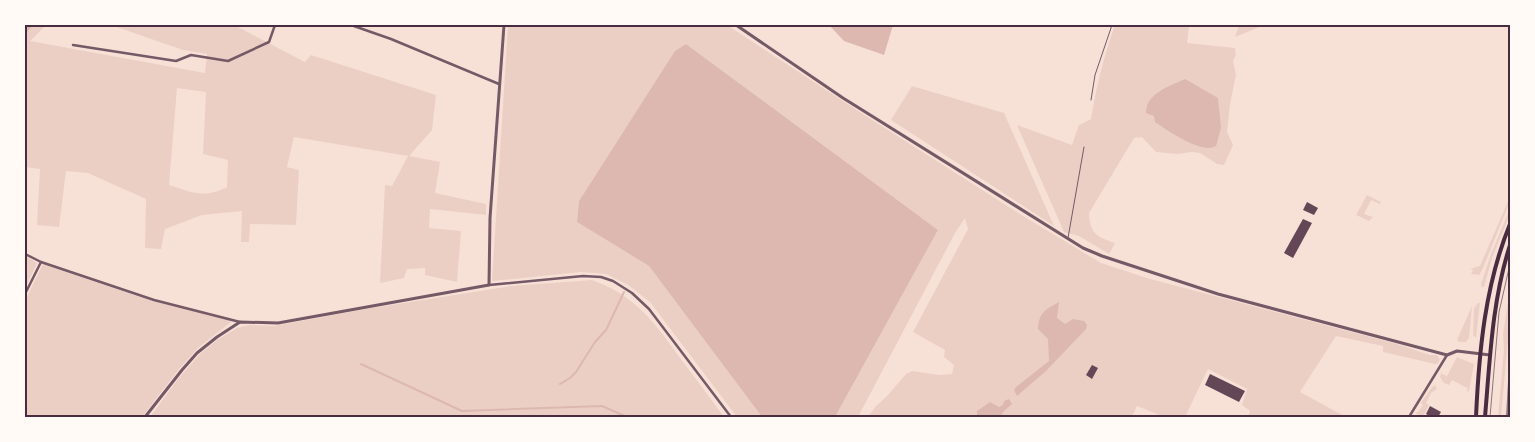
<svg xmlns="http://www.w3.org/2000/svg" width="1535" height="442" font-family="Raleway,sans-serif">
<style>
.green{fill:#ebcfc5;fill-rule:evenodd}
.water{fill:#dcb8b0}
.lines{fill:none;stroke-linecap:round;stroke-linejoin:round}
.stream{stroke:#dcb8b0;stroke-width:2}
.canal{stroke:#dcb8b0;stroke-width:5.5}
.building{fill:#644757}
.service{stroke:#755966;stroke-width:1}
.minor{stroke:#755966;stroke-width:2.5}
.tertiary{stroke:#755966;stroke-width:3}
.primary{stroke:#4a2c40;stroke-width:4}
.tram{stroke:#8f747c;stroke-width:1}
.rail{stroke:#8f747c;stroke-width:2}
.neatline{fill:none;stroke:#4a2c40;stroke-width:2}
</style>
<rect width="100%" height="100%" fill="#f7e1d7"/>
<g class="green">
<path d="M34,25H46L30,41L205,73L207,54L183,50L111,25H234L305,62L311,55L436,95L432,130L409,156L440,162L435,193L486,204V215L430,209L429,228L461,231L457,282L425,275V268L407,269L404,278L380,283L385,185L392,186L408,156L294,137L287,167L299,170L296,225L250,224L249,242H241L242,211L202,215L165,229L161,249L145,248L146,199L88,173L66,171L59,227L37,225L40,169L25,167V34ZM177,88L206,92L203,154L228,160L227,187C204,199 191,192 169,185Z"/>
<polygon points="508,25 727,25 866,116 1023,216 1101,263 1150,279 1397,344 1430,355 1437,355 1440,360 1437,364 1435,364 1383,352 1383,346 1336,336 1300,392 1346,417 1248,417 1250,411 1242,405 1247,389 1208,369 1185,417 1164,417 1137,406 1132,417 868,417 875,407 888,395 906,374 912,371 939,375 952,374 954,365 944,357 945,350 913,332 968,229 965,218 955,233 858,417 835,417 938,230 686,44 675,52 579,201 577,222 649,266 762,417 737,417 650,302 628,285 606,274 581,272 492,281"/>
<path d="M1115,25H1189L1187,43L1235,48L1236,55L1233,61L1236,75L1230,104L1227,132L1233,145L1224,165L1217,164L1200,153L1192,152L1178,154L1156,152L1142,137L1134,138L1089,213C1090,234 1097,237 1115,243L1109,254L1079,236L1064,232L1017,125L1072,145L1079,125L1091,119C1096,87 1104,56 1115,25Z"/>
<polygon points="1239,25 1264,25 1235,37"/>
<polygon points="912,86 1004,113 1054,226 891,120"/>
<polygon points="1367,195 1381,202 1380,204 1371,200 1364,214 1373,217 1369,221 1356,215"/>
<polygon points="1510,197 1510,201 1483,268 1479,275 1471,274 1473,270 1470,269 1480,266"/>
<polygon points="1510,209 1510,214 1492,258 1484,287 1482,287 1481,284 1491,254"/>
<polygon points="25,256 37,263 25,288"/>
<polygon points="43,264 152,301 226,318 231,322 198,348 179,369 142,417 25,417 25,301"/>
<path d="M592,280C635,295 655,323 680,358C695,377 709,397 724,417H150L178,379L199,355L217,340L237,328L249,325L274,326L366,309L511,286Z"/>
<polygon points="1510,289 1510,318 1501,417 1498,417 1504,350 1503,334"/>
<polygon points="1478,303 1480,303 1476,338 1473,335 1474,308"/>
<polygon points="1472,306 1469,338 1466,342 1459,342 1457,340"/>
<polygon points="1457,357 1474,364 1469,391 1467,392 1468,386 1467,388 1452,380 1449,385 1444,383 1440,377 1442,371 1442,374 1447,376"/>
<polygon points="1435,385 1437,389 1431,393 1426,403 1429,405 1424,415 1428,417 1422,417 1415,413 1418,412 1423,405 1421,403 1432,387"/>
</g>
<g class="water">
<polygon points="829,25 893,25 884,55 844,41"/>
<polygon points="686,44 938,230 835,417 762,417 649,266 577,222 579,201 675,51"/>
<path d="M1185,79L1218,98L1221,128L1216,146C1202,155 1167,130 1155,122L1154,116L1146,113C1146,93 1170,86 1185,79Z"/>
<path d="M1059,302L1057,318L1065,324L1073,319L1084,321L1087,325L1086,329L1046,371L1017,396L1014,390L1016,387L1049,361L1048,339L1038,329C1039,312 1045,310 1059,302Z"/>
<polygon points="1009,399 1012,404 1003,412 1001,417 975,417 977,415 977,411 990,402 999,407 1003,405 1004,401"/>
</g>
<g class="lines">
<g class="stream">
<polyline points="361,364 462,411 602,406 627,417"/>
<polyline points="560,384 570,378 576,372 595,342 606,330 624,292"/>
</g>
<polyline class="canal" points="25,30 30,25"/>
</g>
<g class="building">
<polygon points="1307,202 1318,208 1314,215 1303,210"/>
<polygon points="1303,219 1312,223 1293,258 1284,253"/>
<polygon points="1092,365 1098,368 1092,379 1086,375"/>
<polygon points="1210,374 1245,391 1239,402 1205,385"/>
<polygon points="1430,406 1441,412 1438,417 1431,417 1426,414"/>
</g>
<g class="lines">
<g class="service">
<polyline points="1091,100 1095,75 1112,25"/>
<polyline points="1068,238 1084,147"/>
</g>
<g class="minor">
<polyline points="351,25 391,39 499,84"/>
<polyline points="73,45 176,61 191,55 228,61 269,42 275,25"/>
<polyline points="25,254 41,262 154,300 240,322"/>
<polyline points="489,285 583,276 601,277 613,281 632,293 649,309 731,417"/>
<polyline points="25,294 41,262"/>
<polyline points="1409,417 1447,355"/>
</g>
<g class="tertiary">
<polyline points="736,25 843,98 1083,248 1102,256 1218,294 1447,355 1457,351 1490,355"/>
<polyline points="145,417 182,370 197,353 217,337 240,322 278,323 489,285 490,218 504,25"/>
</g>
<g class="primary">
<path d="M1476,417C1479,351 1485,285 1510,224"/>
<path d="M1485,417C1490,359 1492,301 1510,245"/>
</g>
<polyline class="tram" points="1490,417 1499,312 1510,264"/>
<polyline class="rail" points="1507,417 1510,363"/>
</g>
<rect width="1535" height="442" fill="none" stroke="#fffaf5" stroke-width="52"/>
<rect x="26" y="26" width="1483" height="390" class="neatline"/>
</svg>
